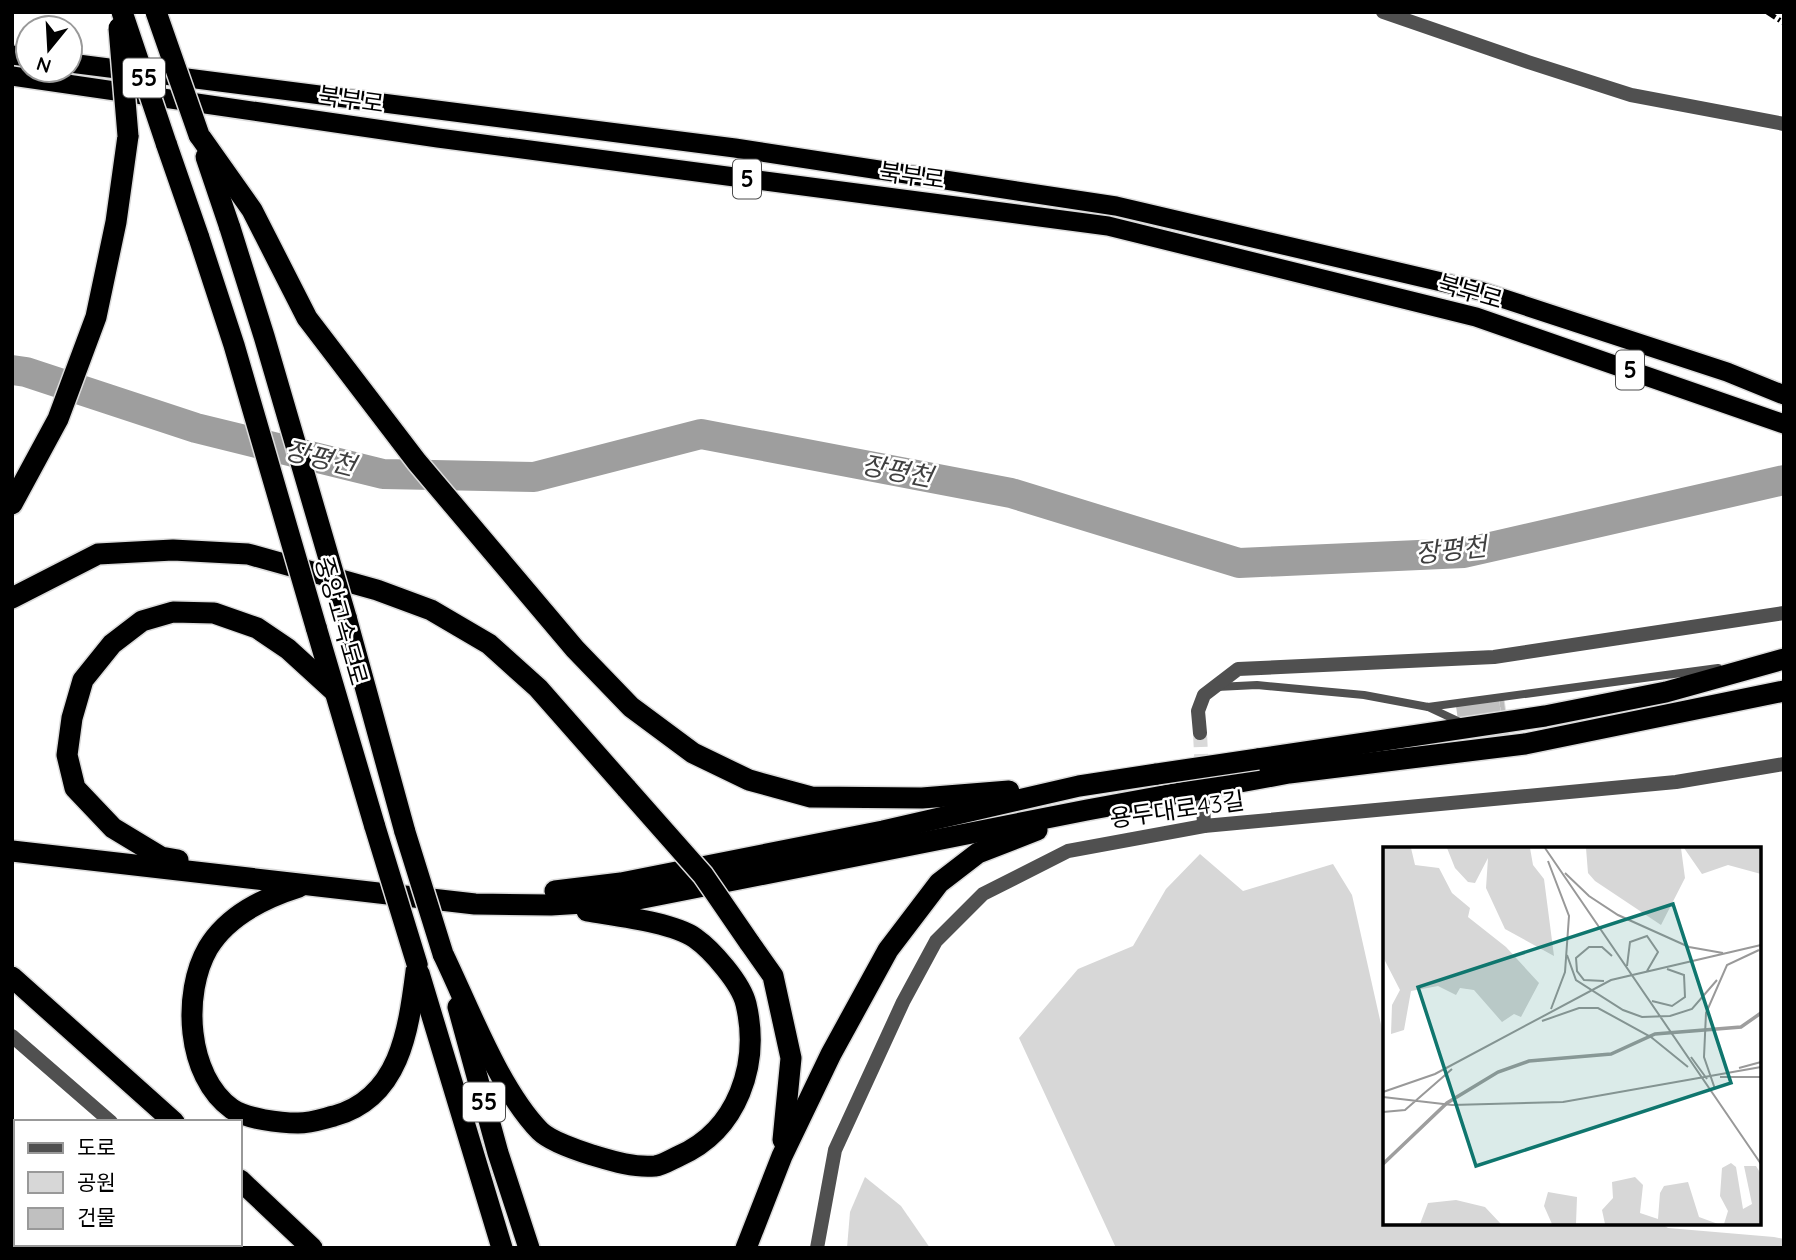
<svg xmlns="http://www.w3.org/2000/svg" width="1796" height="1260" font-family="Quicksand,'Noto Sans KR',sans-serif">
<style>
.green{fill:#d7d7d7}
.lines{fill:none;stroke-linecap:round;stroke-linejoin:round}
.river{stroke:#9e9e9e;stroke-width:30}
.building{fill:#c0c0c0;filter:url(#shadow)}
.minor-tunnel{stroke:#d9d9d9;stroke-width:14;stroke-dasharray:14 7;stroke-linecap:butt}
.trunk-casing{stroke:#dbdbdb;stroke-width:22}
.motorway-casing{stroke:#dbdbdb;stroke-width:24}
.service{stroke:#505050;stroke-width:8}
.minor{stroke:#505050;stroke-width:14}
.tertiary{stroke:#505050;stroke-width:14}
.trunk{stroke:#000;stroke-width:19}
.motorway{stroke:#000;stroke-width:21}
.rail{stroke:#000;stroke-width:5;stroke-dasharray:10 3.5 2 3.5;stroke-linecap:butt}
.motorway-bridge-casing{stroke:#dbdbdb;stroke-width:24;stroke-linecap:butt}
.motorway-bridge{stroke:#000;stroke-width:21}
.labels{text-anchor:middle;stroke-width:5;stroke-linejoin:round;paint-order:stroke}
.shield{fill:#fff;stroke:#4c4c4c;stroke-width:2}
.shield-label{font-size:23px;font-weight:bold;fill:#000}
.street-label{font-size:24px;fill:#000;stroke:#fff}
.water-label{font-size:26px;font-style:italic;fill:#3f3f3f;stroke:#fff}
.inset-river{fill:none;stroke:#9e9e9e;stroke-width:3.5}
.inset-road{fill:none;stroke:#999;stroke-width:2}
.view{fill:#0f766e;fill-opacity:0.15;stroke:#0f766e;stroke-width:3.5}
.inset-edge{fill:none;stroke:#000;stroke-width:3.5}
</style>
<defs>
<filter id="shadow"><feDropShadow dx="4.5" dy="-4.5" stdDeviation="0" flood-color="#0004"/></filter>
</defs>
<rect width="100%" height="100%" fill="#fff"/>
<g class="green">
<polygon points="1200,854 1243,891 1333,864 1352,895 1385,1042 1385,1223 1660,1223 1668,1228 1774,1237 1784,1239 1784,1248 1116,1248 1019,1038 1078,969 1133,946 1166,889"/>
<polygon points="865,1177 901,1206 930,1248 847,1248 850,1212"/>
<polygon points="21,1244 178,1244 180,1248 18,1248"/>
</g>
<g class="lines">
<polyline class="river" points="12,370 26,372 196,428 383,474 534,477 701,434 1011,493 1239,563 1464,553 1784,480"/>
</g>
<polygon class="building" points="1499,700 1507,757 1464,763 1456,706"/>
<g class="lines">
<polyline class="minor-tunnel" points="1200,733 1202,774"/>
<g class="trunk-casing">
<g id="trunk">
<polyline points="12,55 28,57"/>
<polyline points="70,63 735,148 1116,206 1480,291 1727,372 1784,395"/>
<polyline points="12,76 438,138 1108,226 1476,317 1784,424"/>
</g>
</g>
<g class="motorway-casing">
<g id="motorway">
<polyline points="199,135 252,210 307,318 417,462 575,649 631,707 693,753 749,780 811,797 922,798 1009,791"/>
<polyline points="166,143 199,238"/>
<polyline points="206,157 230,228"/>
<polyline points="12,504 58,419 96,317 116,222 128,136"/>
<polyline points="12,598 98,554 173,550 248,554 377,590 431,610 489,644 538,688 627,789"/>
<polyline points="346,617 405,832"/>
<polyline points="316,627 375,827"/>
<polyline points="1258,759 1545,716 1666,692 1784,659"/>
<polyline points="12,851 475,904 551,905 633,900 1087,810 1289,773 1525,744 1784,691"/>
<polyline points="178,860 161,857 113,828 75,788 67,755 72,718 83,680 112,644 142,621 173,612 214,613 257,628 288,649 334,691"/>
<path d="M299,887C264,898 228,915 208,948C182,993 186,1076 232,1109C247,1119 280,1123 298,1123C311,1123 322,1119 334,1116C403,1097 409,1024 417,964"/>
<polyline points="555,891 621,883 883,831 1079,786 1157,774"/>
<polyline points="749,942 773,976 791,1058 783,1140"/>
<path d="M443,954C469,1008 499,1089 540,1131C550,1141 579,1151 592,1155C612,1161 634,1168 655,1166C663,1165 672,1159 679,1156C738,1130 760,1064 746,1004C741,983 712,950 695,938C672,922 615,916 587,911"/>
<polyline points="419,973 502,1248"/>
<polyline points="12,977 174,1122"/>
<polyline points="458,1007 498,1153 529,1248"/>
<polyline points="240,1180 312,1248"/>
<polyline points="746,1248 782,1156 831,1054 888,950 939,883 978,853 1037,830"/>
</g>
</g>
<g class="service">
<polyline points="1217,687 1257,685 1364,695 1428,707 1718,668"/>
<polyline points="1428,707 1460,722"/>
</g>
<g class="minor">
<polyline points="1383,12 1528,62 1631,95 1784,124"/>
<polyline points="1200,733 1198,711 1204,695 1238,669 1494,657 1784,613"/>
<polyline points="1203,803 1204,826"/>
<polyline points="12,1036 111,1122"/>
<polyline points="205,1244 207,1248"/>
</g>
<polyline class="tertiary" points="817,1248 835,1150 903,1002 936,941 983,894 1068,851 1204,826 1676,782 1784,764"/>
<use href="#trunk" class="trunk"/>
<use href="#motorway" class="motorway"/>
<polyline class="rail" points="1767,12 1784,23"/>
<g class="motorway-bridge-casing">
<g id="motorway-bridge">
<polyline points="122,12 166,143"/>
<polyline points="156,12 199,135"/>
<polyline points="119,28 128,136"/>
<polyline points="230,228 264,336 346,617"/>
<polyline points="199,238 234,345 316,627"/>
<polyline points="1157,774 1258,759"/>
<polyline points="627,789 703,875 749,942"/>
<polyline points="375,827 417,964"/>
<polyline points="405,832 443,954"/>
</g>
</g>
<use href="#motorway-bridge" class="motorway-bridge"/>
</g>
<g class="labels">
<g class="shield">
<rect x="123" y="58.5" width="42" height="39" rx="5"/>
<rect x="733" y="159.5" width="28" height="39" rx="5"/>
<rect x="1616" y="350.5" width="28" height="39" rx="5"/>
<rect x="463" y="1082.5" width="42" height="39" rx="5"/>
</g>
<g class="shield-label">
<text x="144" y="86">55</text>
<text x="747" y="187">5</text>
<text x="1630" y="378">5</text>
<text x="484" y="1110">55</text>
</g>
<g class="street-label">
<text transform="translate(351 100) rotate(8)" y="8">북부로</text>
<text transform="translate(912 176) rotate(8)" y="8">북부로</text>
<text transform="translate(1470 292) rotate(16)" y="8">북부로</text>
<text transform="translate(341 621) rotate(74)" y="8">중앙고속도로</text>
<text transform="translate(1177 810) rotate(-8)" y="8">용두대로43길</text>
</g>
<g class="water-label">
<text transform="translate(320 458) rotate(14)" y="9">장평천</text>
<text transform="translate(897 471) rotate(11)" y="9">장평천</text>
<text transform="translate(1451 550) rotate(-6)" y="9">장평천</text>
</g>
</g>
<g transform="translate(1383 847)">
<rect width="378" height="378" fill="#fff"/>
<path d="M0,1H28L32,18L56,21L69,46L87,61L85,70L123,100L156,136L138,170L131,167L119,175L91,143L77,141L73,148L55,139L28,144L21,183L8,187L9,158L17,143L0,110ZM64,1H147L150,18L161,32L171,109L122,82L103,41L105,11L92,36L85,35L72,21ZM203,1H298L302,31L278,78L212,34L205,26ZM301,1H378V27L345,18L319,27ZM348,316L353,320L360,362L369,357L361,319H373L378,327V377H341L345,364L337,349L339,321ZM252,330L260,338L257,366L275,372L277,346L281,339L305,335L316,370L335,377H222L219,363L230,351L229,335ZM165,345L194,350L193,377H169L161,359ZM73,353L102,360L118,377H37L45,356Z" fill="#d7d7d7"/>
<path class="inset-river" d="M0,317L64,256L115,225L146,214L228,207L272,187L358,180L378,166"/>
<path class="inset-road" d="M162,1L378,317M165,14L186,69L182,125L168,162M182,26L206,49L235,68L306,100L340,106M184,108L193,133L240,163L259,170L287,169L309,162L334,133M244,119L247,95L264,89L275,105L264,124M221,134L201,133L194,124L193,111L206,100H219L229,109M269,154L289,159L302,150L301,128L284,122M159,174L196,161H215L268,190L305,220M308,210L324,232M356,221L378,215M337,230H378M332,242L321,210L323,166L344,118L376,103M0,245L52,227L228,133L378,98M0,250L69,258L180,255L378,220M0,265L22,263L69,222"/>
<path class="view" d="M290,57L348,236L93,319L35,140Z"/>
<rect width="378" height="378" class="inset-edge"/>
</g>
<rect width="1796" height="1260" fill="none" stroke="#000000" stroke-width="28"/>
<rect x="14" y="1120" width="228" height="126" fill="#ffffff" stroke="#999999" stroke-width="2"/>
<rect x="28" y="1143" width="35" height="10" fill="#505050" stroke="#999999" stroke-width="2"/>
<text x="77" y="1155" font-size="21" fill="#000000">도로</text>
<rect x="28" y="1172" width="35" height="21" fill="#d7d7d7" stroke="#999999" stroke-width="2"/>
<text x="77" y="1190" font-size="21" fill="#000000">공원</text>
<rect x="28" y="1208" width="35" height="21" fill="#c0c0c0" stroke="#999999" stroke-width="2"/>
<text x="77" y="1225" font-size="21" fill="#000000">건물</text>
<g transform="translate(49 49) rotate(198)"><circle r="33" fill="#ffffff" stroke="#999999" stroke-width="2"/>
<path d="M0-5L12 26L0 18L-12 26Z" fill="#000000"/>
<text y="-10" font-size="19" font-weight="bold" text-anchor="middle" fill="#000000">N</text>
</g>
</svg>
